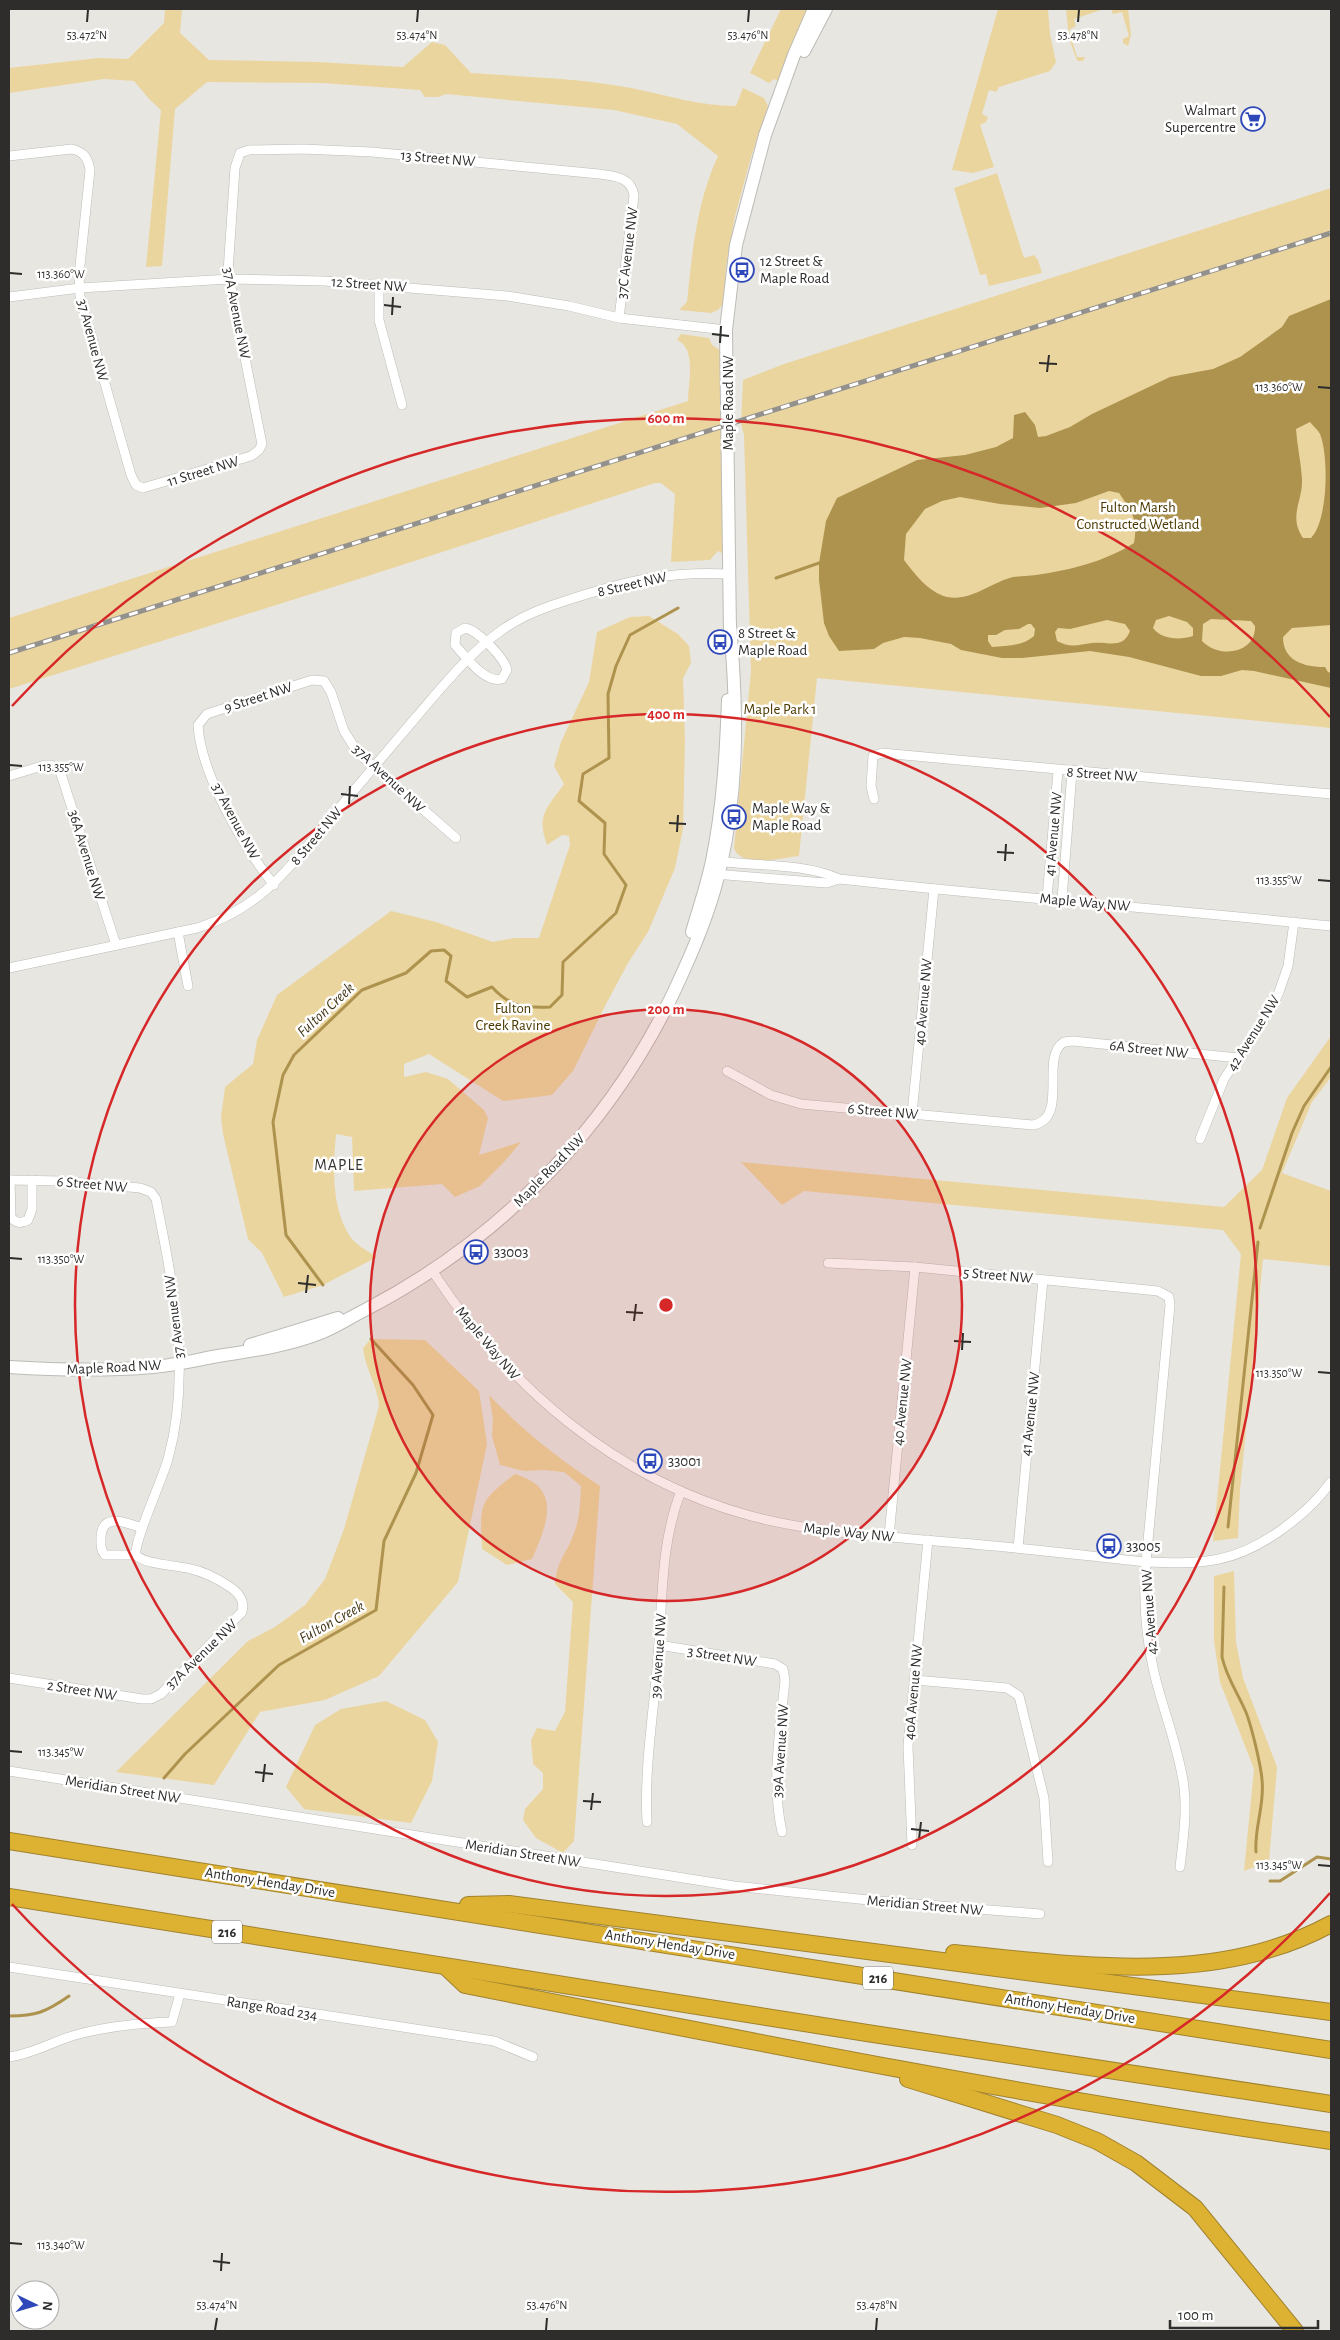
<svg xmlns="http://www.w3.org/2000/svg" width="1340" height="2340" font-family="'Alegreya Sans',sans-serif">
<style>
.green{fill:#ebd59f}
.water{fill:#ae934e;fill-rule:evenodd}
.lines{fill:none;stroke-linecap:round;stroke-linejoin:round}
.stream{stroke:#ae934e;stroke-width:3}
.street-casing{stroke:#bdbbb6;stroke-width:10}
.secondary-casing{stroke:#bdbbb6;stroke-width:14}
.highway-casing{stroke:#a0832f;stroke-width:18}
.street{stroke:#fff;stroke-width:9}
.secondary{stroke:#fff;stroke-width:12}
.highway{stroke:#ddb131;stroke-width:16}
.rail-casing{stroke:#93918e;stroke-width:5}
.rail{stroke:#fff;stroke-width:3;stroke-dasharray:9;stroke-linecap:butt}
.ticks{fill:none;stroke:#2e2d2b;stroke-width:2}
.ring{fill:none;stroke:#d62828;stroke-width:2.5}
.labels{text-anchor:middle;stroke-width:5;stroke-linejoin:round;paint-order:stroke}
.shield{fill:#fff;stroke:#6d6c6b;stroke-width:1}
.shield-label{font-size:14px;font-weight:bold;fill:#2e2d2b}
.poi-label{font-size:15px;fill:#2e2d2b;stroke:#fff;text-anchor:start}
.street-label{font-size:15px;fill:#2e2d2b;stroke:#fff}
.park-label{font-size:15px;fill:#4b3800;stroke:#fff}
.water-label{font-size:16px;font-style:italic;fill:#46391a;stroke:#fff}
.neighbourhood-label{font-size:16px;letter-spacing:1px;fill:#35332f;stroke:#fff}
.ticks-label{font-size:12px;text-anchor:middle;fill:#2e2d2b;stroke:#fff;stroke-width:5;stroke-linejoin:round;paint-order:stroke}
.centre{fill:#d62828;stroke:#fff;stroke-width:2.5}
.ring-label{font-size:15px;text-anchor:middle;font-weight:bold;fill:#d62828;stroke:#fff;stroke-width:5;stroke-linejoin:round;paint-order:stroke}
</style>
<rect width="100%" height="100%" fill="#e8e6e1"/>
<g class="green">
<path d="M165,9H182L180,33L209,60L318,62L403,67L432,42L445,45L471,73C523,77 579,78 631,88C666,95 700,106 736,106L743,88L764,98L768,106L751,157L735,216L726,267L723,304L718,310L711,313L679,310L687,302C692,252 697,201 718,156L677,124L614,110L446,94L438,97H425L420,90L322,83L207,82L175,109L162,266L146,267L161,110L150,100L134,81L104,79L9,93V68L99,58L128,59L164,23Z"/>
<polygon points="781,9 811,9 778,81 774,79 769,83 750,73"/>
<polygon points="998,9 1048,9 1050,34 1056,62 1050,71 999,87 996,92 989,90 982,114 988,117 986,122 980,125 994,167 973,173 952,170"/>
<polygon points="1066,9 1104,9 1074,19 1076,26 1069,30 1077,57 1085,57 1083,61 1078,61 1076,58 1069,38"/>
<polygon points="1111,9 1128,9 1131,35 1128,46 1123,43 1123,39 1129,36 1122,12 1113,14"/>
<polygon points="997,173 1024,258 1034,255 1038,260 1042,273 989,286 986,274 980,275 954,188"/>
<path d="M1331,188V728L817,678L799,856C782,858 740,868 734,848L751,671L744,435L741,424L743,380L784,364Z"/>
<path d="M681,334L709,338L712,345L720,350L721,354L725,546L721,553L718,551L710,560L671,562L675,494L661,483H655L368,576L9,689V618L688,401C688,384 697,348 677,340Z"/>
<path d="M649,616L678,634L689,646L691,663L683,678L685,740L683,829L675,868L648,932L628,963L605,1006L573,1071L552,1095L503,1101L429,1054L404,1064V1077L426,1072L448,1079L484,1110L488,1118L479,1155L521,1142L503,1163L480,1186L455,1197L442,1184L354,1191L352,1137L336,1134C333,1168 331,1210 352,1239C358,1246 369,1252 377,1257L323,1285L284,1297L262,1253L248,1239L223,1134L221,1117L225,1087L253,1064L257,1040L277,995L391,911L436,922L493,942L514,938H539L570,845L569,836L562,835L547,845C536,815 547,808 564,784L554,766L561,742L589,682L597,632L630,617Z"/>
<polygon points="1331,1036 1331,1077 1312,1102 1282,1173 1331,1191 1331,1266 1263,1259 1240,1490 1238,1538 1213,1541 1241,1254 1223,1230 804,1191 782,1205 741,1162 1224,1207 1262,1170 1287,1098"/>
<path d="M371,1339L425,1340L479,1391L487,1444L458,1582L379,1676L325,1700L260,1712L214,1785L116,1772L248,1641L275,1627L305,1605L325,1579L344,1529L379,1406C378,1386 365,1369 363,1348Z"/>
<path d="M489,1395C524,1432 558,1458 600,1486L574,1841L563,1853L536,1838L523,1820L525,1809L543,1789V1773L533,1764L531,1740L537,1728L555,1731L565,1712L573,1602L555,1584C557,1559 567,1554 574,1533C580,1519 580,1502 581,1486L564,1472L544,1470L524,1471L500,1465L492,1436L493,1419Z"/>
<path d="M515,1474C563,1488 547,1525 532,1559L507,1565L482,1549C480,1504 478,1502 515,1474Z"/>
<polygon points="1234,1571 1236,1642 1243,1678 1277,1767 1269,1861 1244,1871 1254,1769 1220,1682 1214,1641 1214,1576"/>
<polygon points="386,1701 425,1720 438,1742 432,1781 411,1823 304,1809 286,1787 315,1725 341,1709"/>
</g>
<path class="water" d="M1331,299V625L1292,628L1283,637C1283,661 1304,667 1325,667L1328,672L1331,673V688L1254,671L1242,670L1221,676H1201L1129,657L1090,651L1022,658H1002L961,650L951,644L920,638L904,637L883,643L874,649L839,651L829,636L824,623L819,580V563L826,521L837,498L917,460L965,455L996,447L1013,438L1014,415L1025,412L1035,425L1038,437L1046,436L1070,427L1092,414L1170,377L1213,369L1240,357L1282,327L1289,316ZM1310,422C1313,426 1318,430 1320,434C1329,456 1328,521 1311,538H1303C1288,515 1303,502 1302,479C1301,462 1297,445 1296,429ZM1109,491L1119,493C1132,512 1138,519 1134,543C1104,562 1070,570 1036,575C1028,576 1020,576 1013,577C992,582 970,602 947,597C928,592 915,574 904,560L906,534L925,509L942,501L960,497L1000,504L1040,508L1076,503ZM1169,616L1187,622L1193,628V636C1180,640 1162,640 1153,628L1156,620ZM1211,619L1251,621L1255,626C1256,654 1219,659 1202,641L1203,624ZM1107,620L1125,624L1130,631C1123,650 1107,641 1092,643C1078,645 1070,648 1057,641L1055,632L1058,628L1070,629ZM1028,624H1031L1035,629L1034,636C1023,646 1006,646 992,647L988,641V635H996L1005,630L1019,629Z"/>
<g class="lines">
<g class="stream">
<polyline points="776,578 819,563"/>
<polyline points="1260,1228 1292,1133 1304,1106 1331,1067"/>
<path d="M323,1285L286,1235L273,1122L283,1075L294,1055L362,990L406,973L431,951L444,950L451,956L446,981L467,997L492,987C510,1007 524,1008 550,1007L562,995L563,962L616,913L626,885L604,854L605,823L579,801L583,774L609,758L608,694L616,666L630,635L678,608"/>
<polyline points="1228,1527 1258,1242"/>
<path d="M1224,1587L1222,1657C1226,1676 1237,1692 1245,1710C1251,1723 1261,1766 1262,1780C1265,1805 1254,1828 1256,1852"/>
<polyline points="164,1778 185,1754 279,1665 376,1610 384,1541 416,1473 433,1415 413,1385 371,1339"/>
<polyline points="1270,1881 1280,1881 1317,1857 1331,1859"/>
<path d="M9,2016C36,2016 46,2012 69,1996"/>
</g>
<g class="street-casing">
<g id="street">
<path d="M9,156L72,149C84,152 88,158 90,170L79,275L80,296L131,475L136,485L143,488L251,456L259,450L262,444L228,272L235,168L240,153L249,150L302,149L372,152L599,174C614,176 632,177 634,196L619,318"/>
<polyline points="379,285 379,320 402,405"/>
<polyline points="9,297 80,288 229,279 324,281 507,296 569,306 619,318 726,330"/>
<path d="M465,628C477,630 504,657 507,670L502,679C485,684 466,657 455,645L456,633Z"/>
<polyline points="9,776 45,765 51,765 60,771 116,945"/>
<polyline points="874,799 871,786 873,756 882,753 1331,794"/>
<path d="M716,861C752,866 807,863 839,879C1003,897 1167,909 1331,926"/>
<polyline points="714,874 813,882 827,883 839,879"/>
<path d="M274,885C243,846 201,775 198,725L207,714L312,680L324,681L331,692L344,731L358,753L456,838"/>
<polyline points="1047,898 1058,771"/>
<polyline points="1062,899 1072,772"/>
<polyline points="178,932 188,986"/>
<path d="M9,968L197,928C257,910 286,872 324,826C355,789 386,753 417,716C443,686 469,653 502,630C523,615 546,607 571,599C630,580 668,571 730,574"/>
<path d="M727,1071L771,1095L801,1104L1033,1125C1070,1118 1039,1057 1064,1042L1073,1041L1238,1058"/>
<polyline points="912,1114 934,889"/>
<polyline points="1200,1139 1224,1079 1272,1007 1279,992 1288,966 1294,922"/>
<path d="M9,1180L62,1181L140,1188L151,1192L156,1199C173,1285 192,1373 168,1459C163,1478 133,1543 136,1555"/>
<path d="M10,1180L11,1217C15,1223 21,1224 28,1220L32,1209V1180"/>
<path d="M828,1263L915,1267L1158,1291L1169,1297L1170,1305L1146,1562C1143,1598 1146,1637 1154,1672C1163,1711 1179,1748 1184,1787C1187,1814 1183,1841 1180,1867"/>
<path d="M433,1272C508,1386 616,1480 751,1516C815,1533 882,1536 948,1542C1014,1547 1080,1555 1146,1562C1170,1563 1195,1564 1219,1559C1260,1551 1307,1515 1331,1482"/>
<polyline points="889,1536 915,1267"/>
<polyline points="1018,1548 1043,1280"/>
<path d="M136,1555H105C100,1549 101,1544 101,1536C103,1512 126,1523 142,1528"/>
<path d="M659,1645L775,1664L783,1669L785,1680C780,1731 771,1782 782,1832"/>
<path d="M9,1678L142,1699H151L161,1694L242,1612C245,1600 239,1593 230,1587C218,1579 205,1572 191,1569C177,1565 145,1565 136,1555"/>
<polyline points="915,1680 1007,1688 1019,1696 1044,1798 1048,1862"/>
<polyline points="9,1771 734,1886 878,1901 1040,1914"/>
<path d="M647,1822C644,1767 654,1711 658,1656C663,1600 660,1545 681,1491"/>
<polyline points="912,1845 908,1746 928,1540"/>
<polyline points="9,1967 494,2041 533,2057"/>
<path d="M9,2057C34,2054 55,2040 79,2034C109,2026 140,2023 172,2022L180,1994"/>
</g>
</g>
<g class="secondary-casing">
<g id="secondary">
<polyline points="804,51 826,9"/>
<polyline points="730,633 726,330 736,245 765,135 794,55 814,9"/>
<path d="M692,932C699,908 707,885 712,861C723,808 726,754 728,700"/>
<polyline points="250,1345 338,1318"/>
<path d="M9,1367C57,1370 105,1371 153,1367C177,1365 200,1359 224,1355C257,1350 291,1345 323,1332C337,1326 351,1317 365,1310C507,1236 619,1118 683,972C699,937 713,901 721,864C739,784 737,707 730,625"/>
</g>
</g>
<g class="highway-casing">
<g id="highway">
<polyline points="9,1841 1331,2050"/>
<polyline points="9,1897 867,2033 1331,2104"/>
<polyline points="468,1905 509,1904 1331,2012"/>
<path d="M954,1953C1079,1965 1215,1987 1331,1924"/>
<path d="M446,1967L465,1985C753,2042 1041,2099 1331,2141"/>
<polyline points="908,2079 1057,2125 1097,2141 1136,2163 1195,2208 1295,2331"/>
</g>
</g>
<use href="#street" class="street"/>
<use href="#secondary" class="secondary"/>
<use href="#highway" class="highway"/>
<g class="rail-casing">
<polyline id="rail" points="9,653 1331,233"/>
</g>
<use href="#rail" class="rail"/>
</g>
<path class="ticks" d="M87,22L88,10M417,22L418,10M748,22L749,10M1078,22L1079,10M10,273L22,274M384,305L401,307M392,315L393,297M712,334L729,336M720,343L721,326M1039,363L1057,364M1047,372L1049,355M1318,387L1330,388M10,765L22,766M341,794L358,796M349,804L350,786M669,823L686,824M677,832L678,815M997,852L1014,853M1005,861L1006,844M1318,880L1330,881M10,1258L22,1259M298,1283L316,1285M306,1293L308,1275M626,1312L643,1313M634,1321L636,1304M954,1341L971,1342M962,1350L963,1333M1318,1372L1330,1373M10,1751L22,1752M255,1772L273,1774M263,1782L265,1764M583,1801L601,1802M591,1810L593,1793M911,1829L929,1831M919,1839L921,1822M1318,1865L1330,1866M10,2243L22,2244M213,2261L230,2263M221,2271L222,2253M215,2330L217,2318M546,2330L547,2318M876,2330L877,2318"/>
<circle cx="666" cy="1305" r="296" fill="#d62828" fill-opacity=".12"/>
<g class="ring">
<circle cx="666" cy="1305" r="296"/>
<circle cx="666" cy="1305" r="591"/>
<path d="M1330 1893A887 887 0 0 1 12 1904M12 706A887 887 0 0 1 1330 717"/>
</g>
<defs>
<g id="supermarket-ring" transform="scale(1.25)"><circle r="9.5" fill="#fff" stroke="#2e48b9" stroke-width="1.5"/><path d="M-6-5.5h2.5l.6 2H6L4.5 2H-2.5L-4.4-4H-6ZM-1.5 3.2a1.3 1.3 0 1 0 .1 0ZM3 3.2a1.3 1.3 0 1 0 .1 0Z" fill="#2e48b9"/></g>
<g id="bus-ring" transform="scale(1.25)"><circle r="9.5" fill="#fff" stroke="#2e48b9" stroke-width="1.5"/><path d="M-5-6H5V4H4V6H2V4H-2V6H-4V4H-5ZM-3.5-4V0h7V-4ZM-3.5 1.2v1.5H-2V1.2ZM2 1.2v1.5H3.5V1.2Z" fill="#2e48b9"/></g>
</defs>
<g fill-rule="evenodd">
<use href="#supermarket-ring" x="1253" y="119"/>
<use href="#bus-ring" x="742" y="270"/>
<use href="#bus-ring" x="720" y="642"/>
<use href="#bus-ring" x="734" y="817"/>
<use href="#bus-ring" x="476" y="1252"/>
<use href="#bus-ring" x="650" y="1461"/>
<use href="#bus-ring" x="1109" y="1546"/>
</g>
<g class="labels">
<g class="shield">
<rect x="212" y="1920.5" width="30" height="23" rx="4"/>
<rect x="863" y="1966.5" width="30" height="23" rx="4"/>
</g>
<g class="shield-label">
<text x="227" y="1937">216</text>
<text x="878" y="1983">216</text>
</g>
<g class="poi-label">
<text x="1236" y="115" text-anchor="end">Walmart<tspan x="1236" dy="17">Supercentre</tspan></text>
<text x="760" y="266">12 Street &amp;<tspan x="760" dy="17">Maple Road</tspan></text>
<text x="738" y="638">8 Street &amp;<tspan x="738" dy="17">Maple Road</tspan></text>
<text x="752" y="813">Maple Way &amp;<tspan x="752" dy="17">Maple Road</tspan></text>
<text x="494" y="1257">33003</text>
<text x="668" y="1466">33001</text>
<text x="1126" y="1551">33005</text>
</g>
<g class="street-label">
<text transform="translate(438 158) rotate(5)" y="5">13 Street NW</text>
<text transform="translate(627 253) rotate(-83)" y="5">37C Avenue NW</text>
<text transform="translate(369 284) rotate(4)" y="5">12 Street NW</text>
<text transform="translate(237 313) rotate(79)" y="5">37A Avenue NW</text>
<text transform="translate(93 340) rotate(75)" y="5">37 Avenue NW</text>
<text transform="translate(728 403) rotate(-90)" y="5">Maple Road NW</text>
<text transform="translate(203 471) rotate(-17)" y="5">11 Street NW</text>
<text transform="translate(632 584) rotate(-13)" y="5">8 Street NW</text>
<text transform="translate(258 697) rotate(-18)" y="5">9 Street NW</text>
<text transform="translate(1102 774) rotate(4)" y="5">8 Street NW</text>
<text transform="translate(389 778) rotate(43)" y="5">37A Avenue NW</text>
<text transform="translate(236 821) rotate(62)" y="5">37 Avenue NW</text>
<text transform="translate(1053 834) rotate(-85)" y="5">41 Avenue NW</text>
<text transform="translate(316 836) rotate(-50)" y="5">8 Street NW</text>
<text transform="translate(87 855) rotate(73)" y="5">36A Avenue NW</text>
<text transform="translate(1085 902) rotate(5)" y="5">Maple Way NW</text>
<text transform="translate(923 1002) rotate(-85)" y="5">40 Avenue NW</text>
<text transform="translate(1253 1033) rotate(-58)" y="5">42 Avenue NW</text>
<text transform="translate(1149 1049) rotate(6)" y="5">6A Street NW</text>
<text transform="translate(883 1111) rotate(5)" y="5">6 Street NW</text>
<text transform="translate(549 1170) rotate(-46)" y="5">Maple Road NW</text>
<text transform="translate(92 1184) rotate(5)" y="5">6 Street NW</text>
<text transform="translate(998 1275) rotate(5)" y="5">5 Street NW</text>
<text transform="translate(174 1317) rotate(-97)" y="5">37 Avenue NW</text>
<text transform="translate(488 1343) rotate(50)" y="5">Maple Way NW</text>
<text transform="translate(114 1367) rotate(-3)" y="5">Maple Road NW</text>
<text transform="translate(902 1402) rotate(-84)" y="5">40 Avenue NW</text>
<text transform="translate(1030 1414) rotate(-84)" y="5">41 Avenue NW</text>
<text transform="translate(849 1532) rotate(6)" y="5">Maple Way NW</text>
<text transform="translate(1149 1612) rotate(-94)" y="5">42 Avenue NW</text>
<text transform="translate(201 1654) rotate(-44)" y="5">37A Avenue NW</text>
<text transform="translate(658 1656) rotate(-86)" y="5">39 Avenue NW</text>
<text transform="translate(722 1656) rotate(9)" y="5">3 Street NW</text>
<text transform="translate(82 1690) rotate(9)" y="5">2 Street NW</text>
<text transform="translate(913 1692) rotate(-85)" y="5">40A Avenue NW</text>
<text transform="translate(780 1751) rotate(-86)" y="5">39A Avenue NW</text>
<text transform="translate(123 1789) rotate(9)" y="5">Meridian Street NW</text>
<text transform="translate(523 1853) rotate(9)" y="5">Meridian Street NW</text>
<text transform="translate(270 1882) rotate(9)" y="5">Anthony Henday Drive</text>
<text transform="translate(925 1905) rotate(5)" y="5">Meridian Street NW</text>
<text transform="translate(670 1944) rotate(9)" y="5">Anthony Henday Drive</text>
<text transform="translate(272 2008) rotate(9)" y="5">Range Road 234</text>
<text transform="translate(1070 2008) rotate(9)" y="5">Anthony Henday Drive</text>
</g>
<g class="park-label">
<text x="1138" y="512">Fulton Marsh<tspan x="1138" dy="17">Constructed Wetland</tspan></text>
<text x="780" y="714">Maple Park 1</text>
<text x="513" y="1013">Fulton<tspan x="513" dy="17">Creek Ravine</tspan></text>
</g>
<g class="water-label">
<text transform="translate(325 1009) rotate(-43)" y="6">Fulton Creek</text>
<text transform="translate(331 1621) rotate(-29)" y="6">Fulton Creek</text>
</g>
<g class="neighbourhood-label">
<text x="339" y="1170">MAPLE</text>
</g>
</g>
<g class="ticks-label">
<text x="87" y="39">53.472°N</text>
<text x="417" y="39">53.474°N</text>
<text x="748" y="39">53.476°N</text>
<text x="1078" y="39">53.478°N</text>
<text x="61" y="278">113.360°W</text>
<text x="1279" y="391">113.360°W</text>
<text x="61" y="771">113.355°W</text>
<text x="1279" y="884">113.355°W</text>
<text x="61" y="1263">113.350°W</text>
<text x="1279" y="1377">113.350°W</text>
<text x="61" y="1756">113.345°W</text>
<text x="1279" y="1869">113.345°W</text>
<text x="61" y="2249">113.340°W</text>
<text x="217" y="2309">53.474°N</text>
<text x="547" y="2309">53.476°N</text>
<text x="877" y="2309">53.478°N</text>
</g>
<circle cx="666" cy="1305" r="8" class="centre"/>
<g class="ring-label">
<text x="666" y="423">600 m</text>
<text x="666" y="719">400 m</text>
<text x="666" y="1014">200 m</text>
</g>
<rect width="1340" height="2340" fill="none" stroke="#2e2d2b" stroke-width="20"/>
<g transform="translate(35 2305) rotate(95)"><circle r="24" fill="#ffffff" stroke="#ababaa"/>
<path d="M0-4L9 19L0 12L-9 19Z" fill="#2e48b9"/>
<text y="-8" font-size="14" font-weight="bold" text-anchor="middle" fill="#2e2d2b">N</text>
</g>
<path d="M1170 2320v8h148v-8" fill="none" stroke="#2e2d2b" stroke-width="2.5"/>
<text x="1178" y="2320" font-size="15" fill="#2e2d2b" stroke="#ffffff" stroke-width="4" paint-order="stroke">100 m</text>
</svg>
